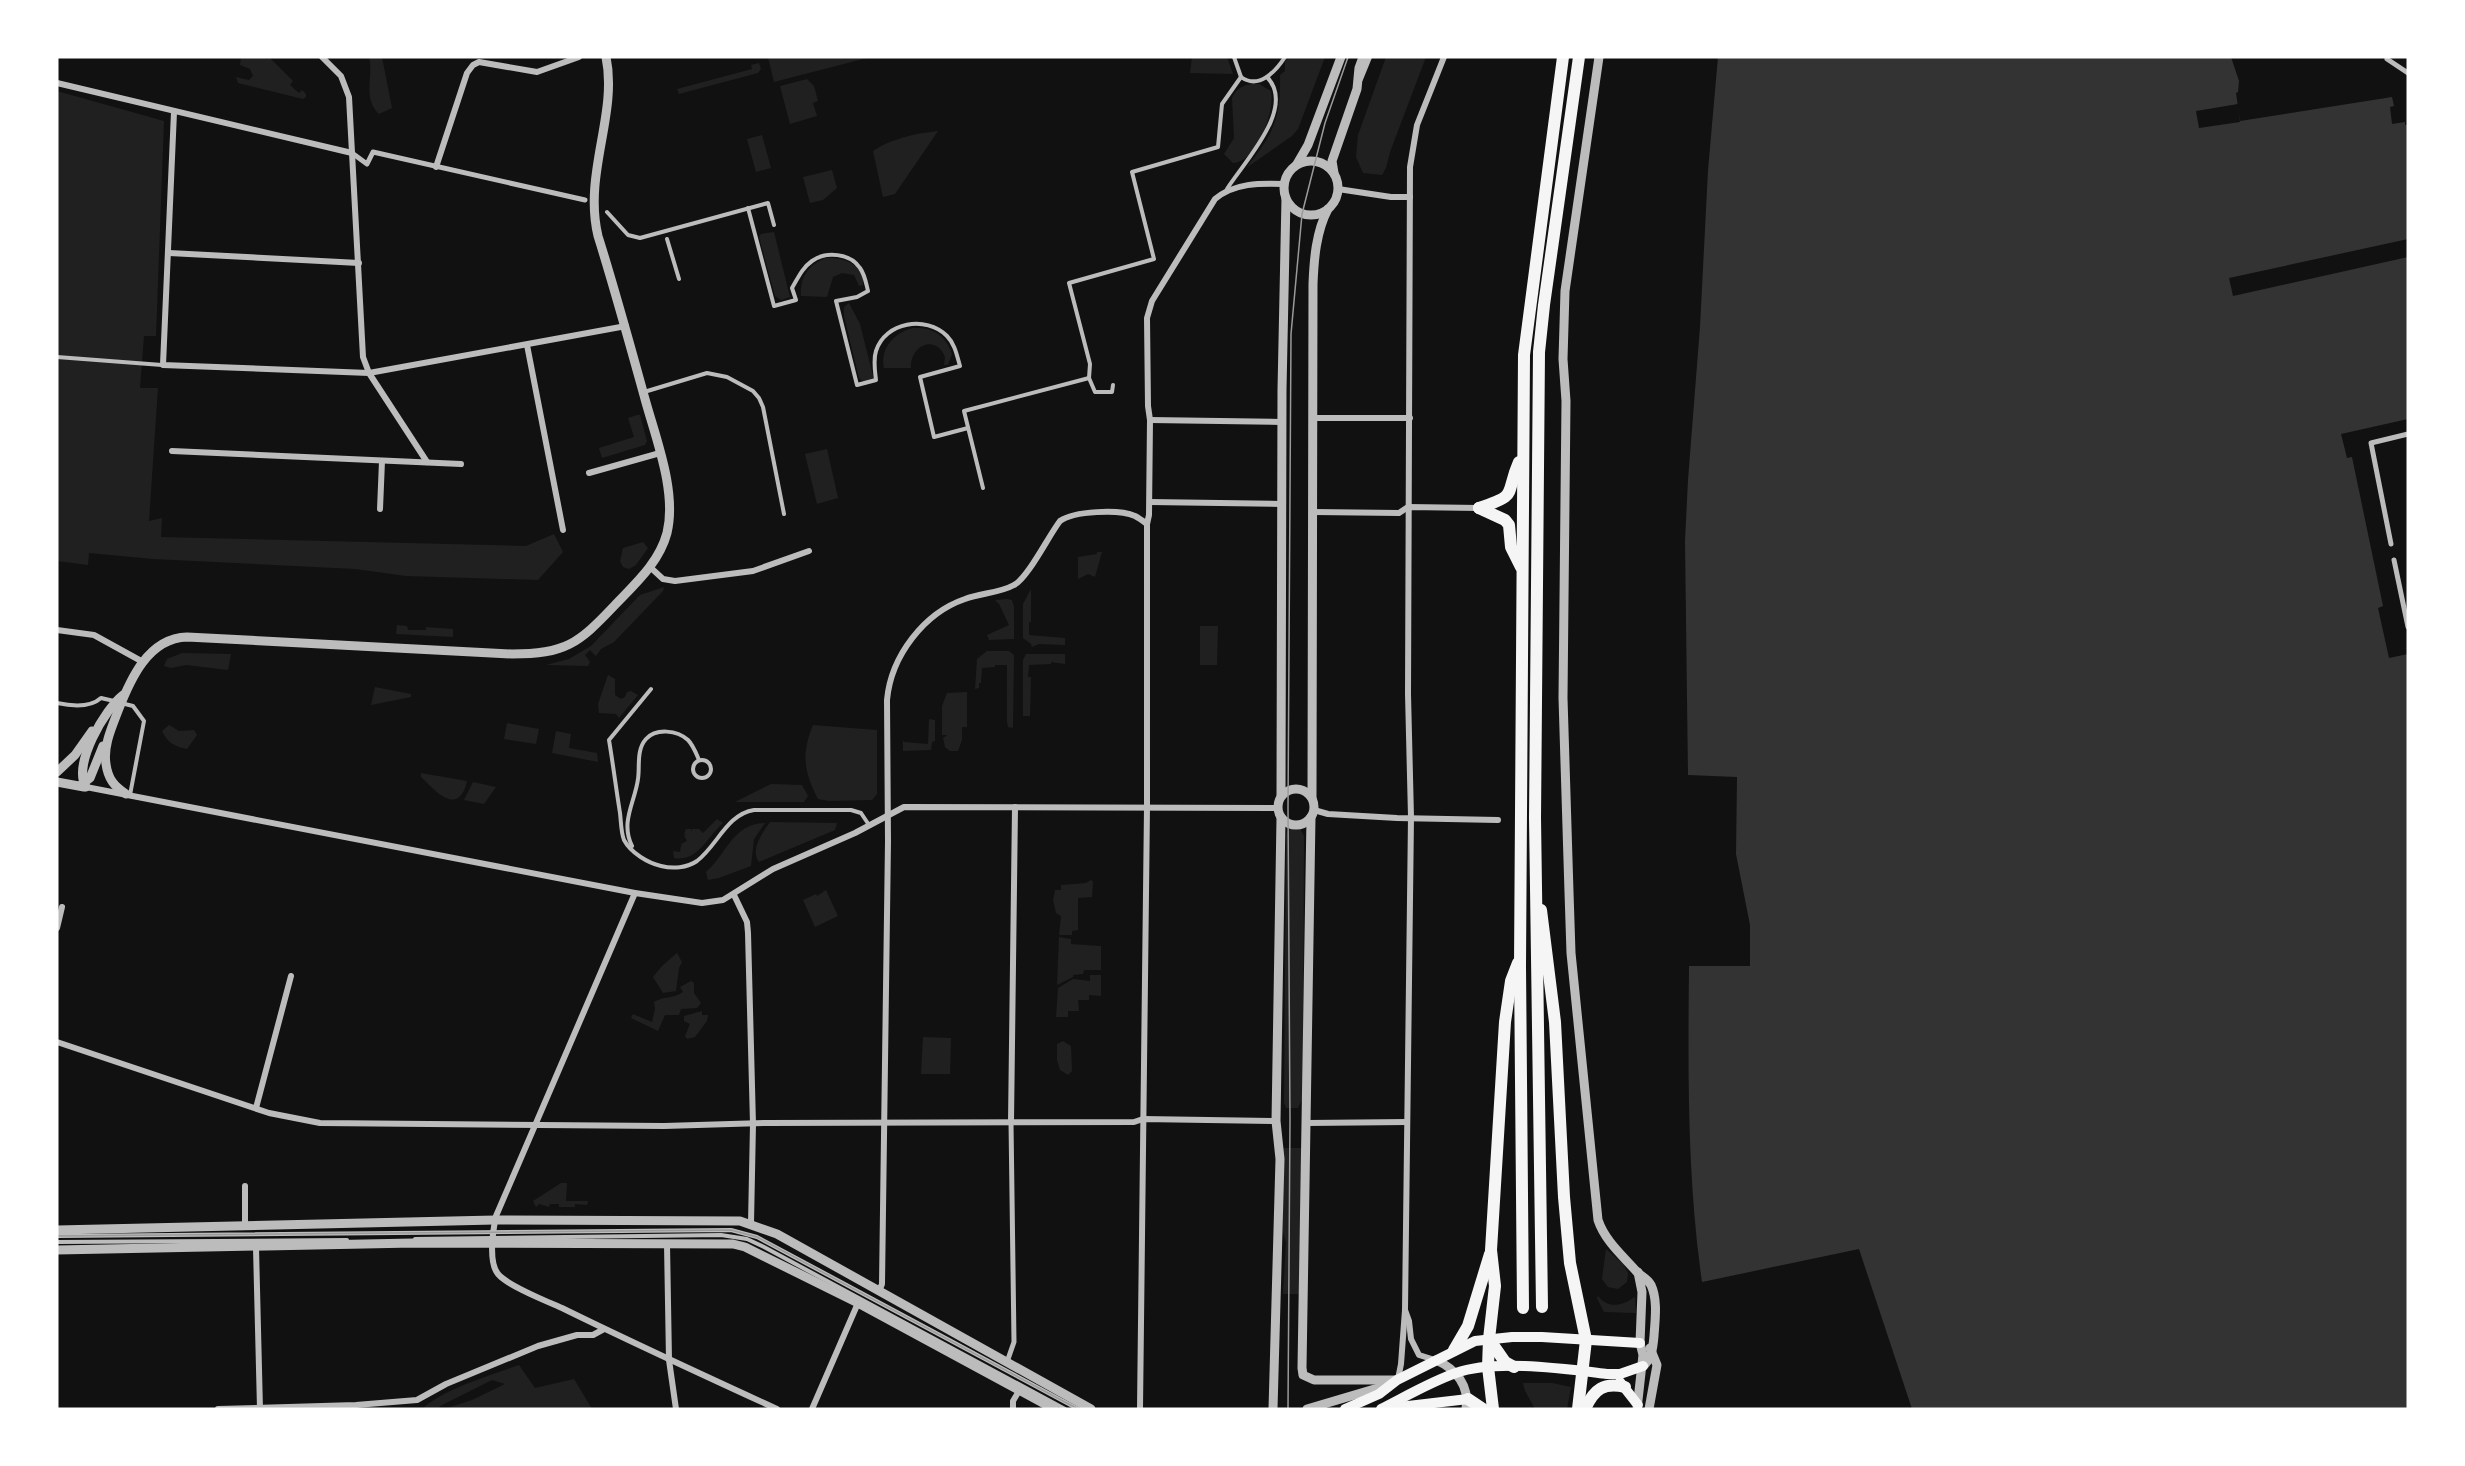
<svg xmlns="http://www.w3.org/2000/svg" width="2465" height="1466" font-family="'Work Sans',sans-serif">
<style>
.green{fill:#202020}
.water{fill:#333}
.pier{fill:#111}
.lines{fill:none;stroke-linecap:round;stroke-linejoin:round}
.service{stroke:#bcbcbc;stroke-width:4}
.pedestrian{stroke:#bcbcbc;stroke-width:5}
.minor{stroke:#bcbcbc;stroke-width:6}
.tertiary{stroke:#bcbcbc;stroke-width:9}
.secondary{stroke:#f5f5f5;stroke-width:10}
.trunk{stroke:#f5f5f5;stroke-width:12}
.tram{stroke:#9a9a9a;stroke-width:1.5}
</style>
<rect width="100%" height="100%" fill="#111"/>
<g class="green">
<polygon points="241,57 264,57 267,59 269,57 293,81 290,85 299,93 302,90 306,94 306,97 303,99 238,83 236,77 249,80 253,76 250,69 240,65"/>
<path d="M369,57H382L392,108L379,114C362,97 374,78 369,57Z"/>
<polygon points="768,57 867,57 867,58 774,82"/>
<polygon points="1192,57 1227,57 1233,74 1190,73"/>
<path d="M1288,57H1325L1298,129L1292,136L1246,168C1273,134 1281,120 1280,75L1285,71V62Z"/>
<polygon points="1386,57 1426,57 1390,152 1386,168 1382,175 1363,173 1356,157 1358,135"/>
<polygon points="759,63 761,69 758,73 679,94 677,89 752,69 751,65"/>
<polygon points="807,79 814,86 818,101 813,103 817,116 790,124 780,86"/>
<path d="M1251,84H1259L1271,91C1275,111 1257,162 1233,163L1224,154L1234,138L1232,98C1236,89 1241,86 1251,84Z"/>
<polygon points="57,91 164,121 156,336 144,336 140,388 158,388 149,521 162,518 161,537 526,546 554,534 563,552 538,580 406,576 355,569 153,559 89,553 88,565 57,561"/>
<path d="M938,131L895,194L883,197L873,151C890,139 917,133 938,131Z"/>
<polygon points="762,135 771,168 756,172 747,139"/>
<polygon points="832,170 837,188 823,200 810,203 803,177"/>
<polygon points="774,232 790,297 781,300 775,296 759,237 761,234"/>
<path d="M826,258C842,257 866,264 863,285L859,286L854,275L842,273L833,277L827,297L801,296C800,277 808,265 826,258Z"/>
<polygon points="849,303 860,324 874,380 864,382 859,378 844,316 844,307"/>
<path d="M913,328C932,327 946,335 952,354L948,365H944L945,357C936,334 910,345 911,368H884C880,348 894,333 913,328Z"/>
<polygon points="637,415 640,415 647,441 645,445 602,458 599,448 634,437 628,418"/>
<polygon points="827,449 838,498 817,504 805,454"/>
<polygon points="643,542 648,548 636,565 629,569 623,567 620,561 623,548"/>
<polygon points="1097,552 1102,552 1095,577 1088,574 1078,579 1078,557 1097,554"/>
<polygon points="664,587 663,591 614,642 601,649 596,656 590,650 585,655 590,662 588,666 546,665 569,659 591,646 640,595"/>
<polygon points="1031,589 1031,622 1029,622 1029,635 1065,638 1065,645 1039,644 1032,647 1031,644 1023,638 1023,604"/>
<polygon points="1007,599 1012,600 1014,607 1014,639 989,640 987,635 1009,625 999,604 995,600"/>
<polygon points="397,625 407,626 408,630 426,630 426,627 453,629 453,637 396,634"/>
<polygon points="1200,626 1218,626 1217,665 1200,665"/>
<polygon points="987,651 1009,651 1014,655 1013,728 1008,727 1007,722 1007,665 995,665 995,667 982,668 981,683 979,683 979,688 975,689 977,659"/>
<polygon points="182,653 231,654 228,670 186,665 171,668 164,666 167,659"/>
<polygon points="1026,654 1065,654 1065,664 1051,662 1051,664 1029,665 1028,677 1031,677 1030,716 1023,716 1023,660"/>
<polygon points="608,675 615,679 615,695 621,699 625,697 627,692 631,691 638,695 619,718 616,714 599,713 598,704"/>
<polygon points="375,687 411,694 411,697 371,705"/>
<polygon points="967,692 967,727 962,727 962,740 958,751 950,751 945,747 943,738 947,735 942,735 942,706 947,693"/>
<polygon points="929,719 935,720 935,741 932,742 931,750 903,751 903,740 904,742 928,744"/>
<polygon points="507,723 539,729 536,744 504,739"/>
<path d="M169,725L179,731L194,730L197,735L187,749C175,747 167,742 162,731Z"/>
<path d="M813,725L877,730V794L872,800L829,801L818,799C804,772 801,754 813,725Z"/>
<polygon points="556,731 571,734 569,748 597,753 598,762 552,753"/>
<path d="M421,773L467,781C466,786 464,792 461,795C450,810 429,784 421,777Z"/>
<polygon points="473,782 496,787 484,804 464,800"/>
<polygon points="771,784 802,785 808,796 804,802 735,802"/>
<path d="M717,819L723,823C708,836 697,863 674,858L673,851L680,852L681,845L683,846L681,844L687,841L684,835H687L684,834L686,829H691V832L692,829H699L703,833Z"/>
<path d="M770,822L837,823L835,830L759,862C750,850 762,833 770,822Z"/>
<path d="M765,823L754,839L751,866L719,878L708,880L706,872C727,854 732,824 765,823Z"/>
<polygon points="1290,829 1300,829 1304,836 1303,1097 1298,1108 1286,1108 1284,1103 1286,840 1286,834"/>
<polygon points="1091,880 1093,882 1092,897 1078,898 1078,930 1072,931 1072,935 1059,935 1061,916 1056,913 1053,900 1055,890 1061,890 1061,885 1086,883"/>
<polygon points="826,890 838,916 815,927 803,900 816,894 817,896"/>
<polygon points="1059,937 1071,939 1071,944 1101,946 1101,970 1084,970 1083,974 1073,975 1073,977 1057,985"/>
<polygon points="677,953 682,962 679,968 676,991 663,993 653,977 662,966"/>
<polygon points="1090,975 1101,975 1101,996 1089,995 1089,1000 1078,1000 1079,1011 1068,1011 1068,1017 1056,1017 1058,988 1073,979 1090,981"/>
<path d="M691,981L694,983V993L701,1003L697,1008L681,1009L679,1015H665L658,1031L631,1018L633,1014L652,1022L655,1009L654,1002C663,996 673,999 683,992L680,987Z"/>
<polygon points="702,1011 702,1015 708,1015 707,1021 695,1037 687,1039 685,1036 690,1024 684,1021 684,1016"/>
<polygon points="923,1037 951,1038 950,1074 921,1074"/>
<polygon points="1063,1041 1071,1046 1072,1071 1068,1075 1060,1070 1057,1060 1057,1044"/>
<polygon points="1283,1148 1304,1148 1300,1294 1283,1294 1286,1243 1283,1231"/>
<polygon points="561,1183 567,1183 566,1201 588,1201 587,1205 575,1204 575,1207 559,1207 559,1204 550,1204 549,1207 539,1204 536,1207 533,1201"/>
<polygon points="1606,1249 1623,1264 1628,1273 1627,1282 1618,1289 1608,1287 1602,1279"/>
<path d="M1598,1296C1609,1310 1623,1305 1635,1297L1636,1313L1604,1312L1597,1298Z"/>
<path d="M519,1365L535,1388L574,1379L592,1409H444L472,1400L505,1384L492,1380L440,1406L439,1409H422C443,1389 491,1375 519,1365Z"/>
<polygon points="1523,1383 1552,1383 1571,1387 1567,1409 1535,1409 1525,1391"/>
</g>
<path class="water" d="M1718,57H2231L2239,81L2238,92L2236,93L2240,121L2392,97L2394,106L2390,107L2392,124L2405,122V125H2408V419L2341,434L2347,458L2352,457L2383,606L2378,608L2389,658L2408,654V1409H1912L1859,1249L1702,1282C1687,1177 1688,1072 1689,966H1750V925L1736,854L1737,777L1688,775L1685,541L1688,480L1700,327L1708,170Z"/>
<g class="pier">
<polygon points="2238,104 2240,122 2199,128 2196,111"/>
<polygon points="2408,239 2408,257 2233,296 2229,278"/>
</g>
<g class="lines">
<g class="service">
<path d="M1234,57L1241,77C1259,90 1276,71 1285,57"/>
<path d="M1227,189C1243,163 1297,108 1267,77"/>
<path d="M748,208L774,306L796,300L792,288C798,278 802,268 812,261C826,251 850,253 860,268C865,275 866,283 868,291L857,297L836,301L857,385L876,380C875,371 873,360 876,351C885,322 926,315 947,336C955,344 957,356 960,366L920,377L934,437L968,428"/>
<polyline points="607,212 628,235 640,238 768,203 774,225"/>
<polyline points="667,239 679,279"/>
<polyline points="57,357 162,365"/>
<polyline points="1113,385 1112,392 1095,392 1089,378 1090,364 1069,283 1154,259 1132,172 1218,147 1222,104 1241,77"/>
<polyline points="644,392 707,373 727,377 753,391 759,398 763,407 784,514"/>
<polyline points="983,488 964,411 1089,378"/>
<path d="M651,689L609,740C613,764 616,788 620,813C621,821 621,833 624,840C631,853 648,863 661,866C673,869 687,868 697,861C717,846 727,814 754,810H851L861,813L869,825"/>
<path d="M57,703C71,706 90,708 101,698L114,701"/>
<polyline points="121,703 133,706 144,721 130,795"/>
<circle cx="702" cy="769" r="9"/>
<path d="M632,846C620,822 635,802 638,779C640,767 636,750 646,739C656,728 677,730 688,740C693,745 696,753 699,760"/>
<polyline points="57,1236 731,1230 757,1237 1078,1409"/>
<polyline points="415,1239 721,1235 747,1239 764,1247 1065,1409"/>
<polyline points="57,1242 347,1240"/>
</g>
<g class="pedestrian">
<polyline points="2387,59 2408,73"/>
<polyline points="352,153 367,164 373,152 585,200"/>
<polyline points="2391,544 2371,443 2408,434"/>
<polyline points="2394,560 2408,627"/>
<polyline points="1007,1362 1014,1342 1011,1122"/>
</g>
<g class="minor">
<polyline points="322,57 341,76 349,97 363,357 369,373 427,462"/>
<polyline points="1360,79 1369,57"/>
<polyline points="57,83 352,153"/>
<polyline points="174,112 163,365 369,373 626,326"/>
<polyline points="436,167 467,73 473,65 479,62 537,72 579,57"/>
<polyline points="1338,189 1391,197 1410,197"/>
<polyline points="169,253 359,263"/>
<polyline points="527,345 563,530"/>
<polyline points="1313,418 1410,418"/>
<polyline points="1150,420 1282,422"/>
<polyline points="172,451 461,464"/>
<polyline points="589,473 660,453"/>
<polyline points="1150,502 1282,504"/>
<polyline points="380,509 382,461"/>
<polyline points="1314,512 1399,513 1408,507 1479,508"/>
<polyline points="650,567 663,579 675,581 753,571 809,551"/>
<polyline points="57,630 94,635 143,662"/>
<polyline points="86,787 635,893 702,903 723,900 773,869 855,833 904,807 1278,808"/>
<polyline points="1314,810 1328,814 1397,818 1498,820"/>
<path d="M635,893L496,1216C493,1230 488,1262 498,1274C508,1286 546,1301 562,1308C633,1343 705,1376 777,1409"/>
<polyline points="734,895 747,922 748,933 753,1124 751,1223"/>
<polyline points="57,928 62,907"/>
<polyline points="57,1042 269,1113 320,1123 664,1126 766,1123 1134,1122 1143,1119 1276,1121"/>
<polyline points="256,1108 291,976"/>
<polyline points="1011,1122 1015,807"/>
<polyline points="1307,1123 1407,1122"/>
<polyline points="245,1186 245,1225"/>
<polyline points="667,1244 669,1360 676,1409"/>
<polyline points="256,1248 260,1409"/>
<path d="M879,1291L882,1284L888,841L887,700C891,656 924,613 965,599C981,593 1000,593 1014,585C1028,578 1049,535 1060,521C1074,511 1119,509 1135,516C1139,518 1143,521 1147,524"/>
<polyline points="1405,1310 1409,1321 1411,1339 1419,1355 1435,1360"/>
<polyline points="1398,1379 1401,1364 1405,1310 1411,817 1408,694 1410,167 1417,125 1444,57"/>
<polyline points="218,1409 356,1405 417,1400 446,1384 538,1346 577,1335 593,1335 604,1329"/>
<polyline points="812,1409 858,1303"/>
<polyline points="1013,1409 1013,1401 1019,1391"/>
<path d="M1140,1409L1147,807V524L1149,515L1150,420L1148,406L1147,318L1152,301L1215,199C1234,183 1260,183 1284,184"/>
</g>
<g class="tertiary">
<path d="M1599,57L1565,291L1563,359L1566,401L1563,698L1569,892L1571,953L1598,1220C1605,1241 1623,1256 1637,1272C1642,1277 1647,1278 1651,1285C1658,1300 1655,1320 1654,1336C1653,1347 1652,1359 1643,1366"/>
<circle cx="1311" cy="188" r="27"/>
<polyline points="1297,164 1308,145 1341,57"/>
<polyline points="1334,173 1332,161 1357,89 1359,68 1363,57"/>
<polyline points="57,772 75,755 92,731"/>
<polyline points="57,782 84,787"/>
<polyline points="81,785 90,778 103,746"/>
<path d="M86,787C72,765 105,709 123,695"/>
<circle cx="1296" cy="807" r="18"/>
<path d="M126,794C114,786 108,779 106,764C103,746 112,727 118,711C130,680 148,638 187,637L512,654C565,654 578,644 614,606C635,584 659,563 667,533C677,492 656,439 645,399C630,345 615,290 598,236C583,174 618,114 606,57"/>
<polyline points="1281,796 1282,390 1286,198"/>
<path d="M1312,798L1313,284C1314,259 1316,232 1328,209"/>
<polyline points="1311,817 1302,1368 1303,1375 1314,1380 1397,1380"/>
<polyline points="57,1230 495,1220 740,1221 777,1234 1091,1409"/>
<polyline points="57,1250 413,1243 733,1244 745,1247 858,1303 1054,1409"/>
<path d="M1436,1360C1456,1369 1470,1386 1466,1409"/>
<polyline points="1273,1409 1280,1159 1276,1121 1281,818"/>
<polyline points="1307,1409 1388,1385"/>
<polyline points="1637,1409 1643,1355 1640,1343 1642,1292 1638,1272"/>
<polyline points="1649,1409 1657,1365 1650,1348"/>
</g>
<g class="secondary">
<polyline points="1620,1382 1638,1405"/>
<polyline points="1391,1408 1468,1399"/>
<polyline points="1345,1409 1379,1394 1397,1380 1475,1341 1512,1337 1542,1337 1640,1343"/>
<path d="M1381,1409C1405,1397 1430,1382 1456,1373C1496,1359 1565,1369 1607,1374H1620L1643,1366"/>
</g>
<g class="trunk">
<polyline points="1479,508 1505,520 1509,525 1511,547 1521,567"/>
<path d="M1479,508C1520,494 1504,496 1519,462"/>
<polyline points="1541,910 1555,1022 1564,1197 1570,1263 1586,1340 1578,1409"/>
<polyline points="1542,1307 1535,818 1539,352 1544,305 1579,57"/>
<polyline points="1523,1308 1520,966 1524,355 1563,57"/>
<polyline points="1489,1339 1505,1362 1514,1367"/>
<polyline points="1454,1350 1468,1326 1490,1254"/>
<polyline points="1468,1399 1483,1409"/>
<polyline points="1493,1409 1488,1367 1489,1339 1495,1286 1491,1250 1505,1022 1511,981 1518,963"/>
<path d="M1585,1409C1594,1389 1604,1382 1625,1387"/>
</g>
<g class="tram">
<polyline points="57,1236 731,1230 757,1237 1078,1409"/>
<polyline points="1288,1409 1290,1119 1288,808 1291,334 1302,214 1325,123 1348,57"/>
</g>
</g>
<rect width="2465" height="1466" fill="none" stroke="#ffffff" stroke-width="117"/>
</svg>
